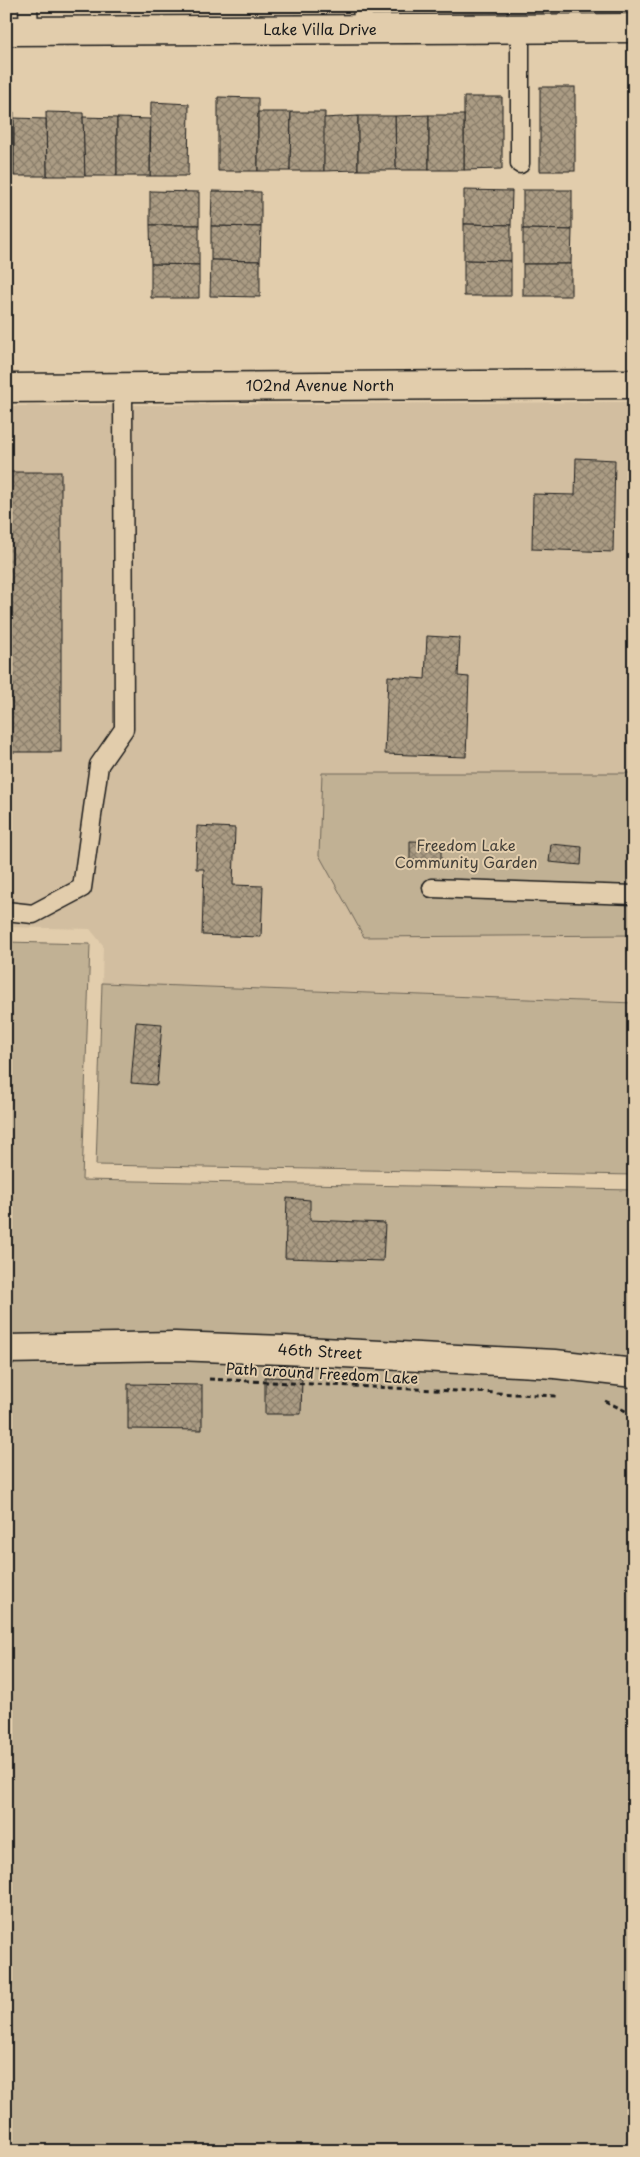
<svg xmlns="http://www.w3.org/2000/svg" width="640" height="2157" font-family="'Playpen Sans',sans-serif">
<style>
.built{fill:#d2bea0}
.green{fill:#c1b194;stroke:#6e6658}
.building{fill:url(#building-cross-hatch);stroke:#1c1c1c}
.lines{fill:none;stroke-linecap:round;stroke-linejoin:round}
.service-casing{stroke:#1c1c1c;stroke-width:21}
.minor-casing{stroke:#1c1c1c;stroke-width:31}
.path{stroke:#1c1c1c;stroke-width:3;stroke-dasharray:5 4;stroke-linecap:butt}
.service{stroke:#e2cdac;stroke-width:18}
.minor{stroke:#e2cdac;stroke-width:28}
.labels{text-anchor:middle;stroke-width:4;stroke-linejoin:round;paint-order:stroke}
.street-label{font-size:15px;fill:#1c1c1c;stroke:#e2cdac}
.park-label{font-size:15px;fill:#45413a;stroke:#e2cdac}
</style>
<defs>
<pattern id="building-cross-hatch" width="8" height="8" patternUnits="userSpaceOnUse" patternTransform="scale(1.25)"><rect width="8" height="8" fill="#ab9c84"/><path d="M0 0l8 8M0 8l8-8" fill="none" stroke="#8a7e6b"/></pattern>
</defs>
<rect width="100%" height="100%" fill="#e2cdac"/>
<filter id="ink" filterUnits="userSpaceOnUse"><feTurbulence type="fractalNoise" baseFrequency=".02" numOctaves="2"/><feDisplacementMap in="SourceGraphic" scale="10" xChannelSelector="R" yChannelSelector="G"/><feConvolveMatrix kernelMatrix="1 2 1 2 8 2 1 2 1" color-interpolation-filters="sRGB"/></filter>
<g filter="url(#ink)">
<polygon class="built" points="634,402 634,1003 102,983 103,945 90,929 6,927 6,406"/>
<g class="green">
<polygon points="322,773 634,773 634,935 364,937 319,855"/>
<polygon points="6,942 90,944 82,1180 634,1190 634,2151 6,2151"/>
<polygon points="102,983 634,1003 634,1175 96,1165"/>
</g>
<g class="building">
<rect x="540" y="87" width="35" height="84"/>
<polygon points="218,97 258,98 258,171 218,171"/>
<polygon points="464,97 502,97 502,169 464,170"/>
<polygon points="151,102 189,104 188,176 150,176"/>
<polygon points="6,112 14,112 13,176 6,176"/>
<polygon points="46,112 83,113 85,176 47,176"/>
<polygon points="258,112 291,112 290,171 258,171"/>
<polygon points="291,112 325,112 324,171 290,171"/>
<polygon points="429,115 429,170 396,170 395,116"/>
<rect x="429" y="115" width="35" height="55"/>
<polygon points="358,116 358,170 324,171 324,118"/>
<polygon points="358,116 395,116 396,170 358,170"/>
<polygon points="83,117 117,118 117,176 85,176"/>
<polygon points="14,118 46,119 47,176 14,176"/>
<polygon points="117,118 150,119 150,176 117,176"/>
<polygon points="464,190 512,191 511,225 464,224"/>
<polygon points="523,190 572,190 572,230 523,229"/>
<polygon points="150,191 199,192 199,225 150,225"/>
<polygon points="212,191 261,192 261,227 211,226"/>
<polygon points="464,224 511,225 511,261 464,260"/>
<polygon points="150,225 199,225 199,265 151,264"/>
<polygon points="211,226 261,227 260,261 211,260"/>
<polygon points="523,229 572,230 571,264 523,264"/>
<polygon points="211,260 260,261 260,297 210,296"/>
<polygon points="464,260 511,261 511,296 464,296"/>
<polygon points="151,264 199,265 199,298 151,298"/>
<rect x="523" y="264" width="48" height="32"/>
<polygon points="576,458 615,460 613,552 532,549 533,494 575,495"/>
<rect x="6" y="472" width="55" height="280"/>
<polygon points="427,636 460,638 458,676 469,677 466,757 385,754 388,676 425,679"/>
<polygon points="197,826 235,828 233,885 263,886 261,937 202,935 204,869 196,869"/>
<polygon points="410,841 441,842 441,862 410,860"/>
<polygon points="551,844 582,847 581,865 549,862"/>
<polygon points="136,1022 162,1024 157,1085 131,1083"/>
<polygon points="287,1198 310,1200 310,1220 385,1223 383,1261 285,1258"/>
<polygon points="265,1377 302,1378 301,1414 265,1414"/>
<polygon points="128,1384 202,1385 202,1430 128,1429"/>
</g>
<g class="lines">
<g class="service-casing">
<g id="service">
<polyline points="28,6 29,31"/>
<polyline points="362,6 364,30"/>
<polyline points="520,30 520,164"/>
<polyline points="432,888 634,895"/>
<polyline points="6,911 33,914 82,888 99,765 124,729 123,387"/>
</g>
</g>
<g class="minor-casing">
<g id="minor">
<polyline points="6,31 634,28"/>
<polyline points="6,388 634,384"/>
<polyline points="6,1349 175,1346 285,1350 555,1364 634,1373"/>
</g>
</g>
<g class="path">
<polyline points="209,1379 557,1396"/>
<polyline points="605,1401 634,1415"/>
</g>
<use href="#service" class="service"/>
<use href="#minor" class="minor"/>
</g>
</g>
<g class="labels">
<g class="street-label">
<text x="320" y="35">Lake Villa Drive</text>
<text x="320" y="391">102nd Avenue North</text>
<text transform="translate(320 1352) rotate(3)" y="5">46th Street</text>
<text transform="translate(322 1374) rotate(3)" y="5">Path around Freedom Lake</text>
</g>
<g class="park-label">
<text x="466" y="851">Freedom Lake<tspan x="466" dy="17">Community Garden</tspan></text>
</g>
</g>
<rect width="640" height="2157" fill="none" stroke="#e2cdac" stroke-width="25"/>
<rect x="12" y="12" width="615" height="2132" fill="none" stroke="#1c1c1c" stroke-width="2" filter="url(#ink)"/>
</svg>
